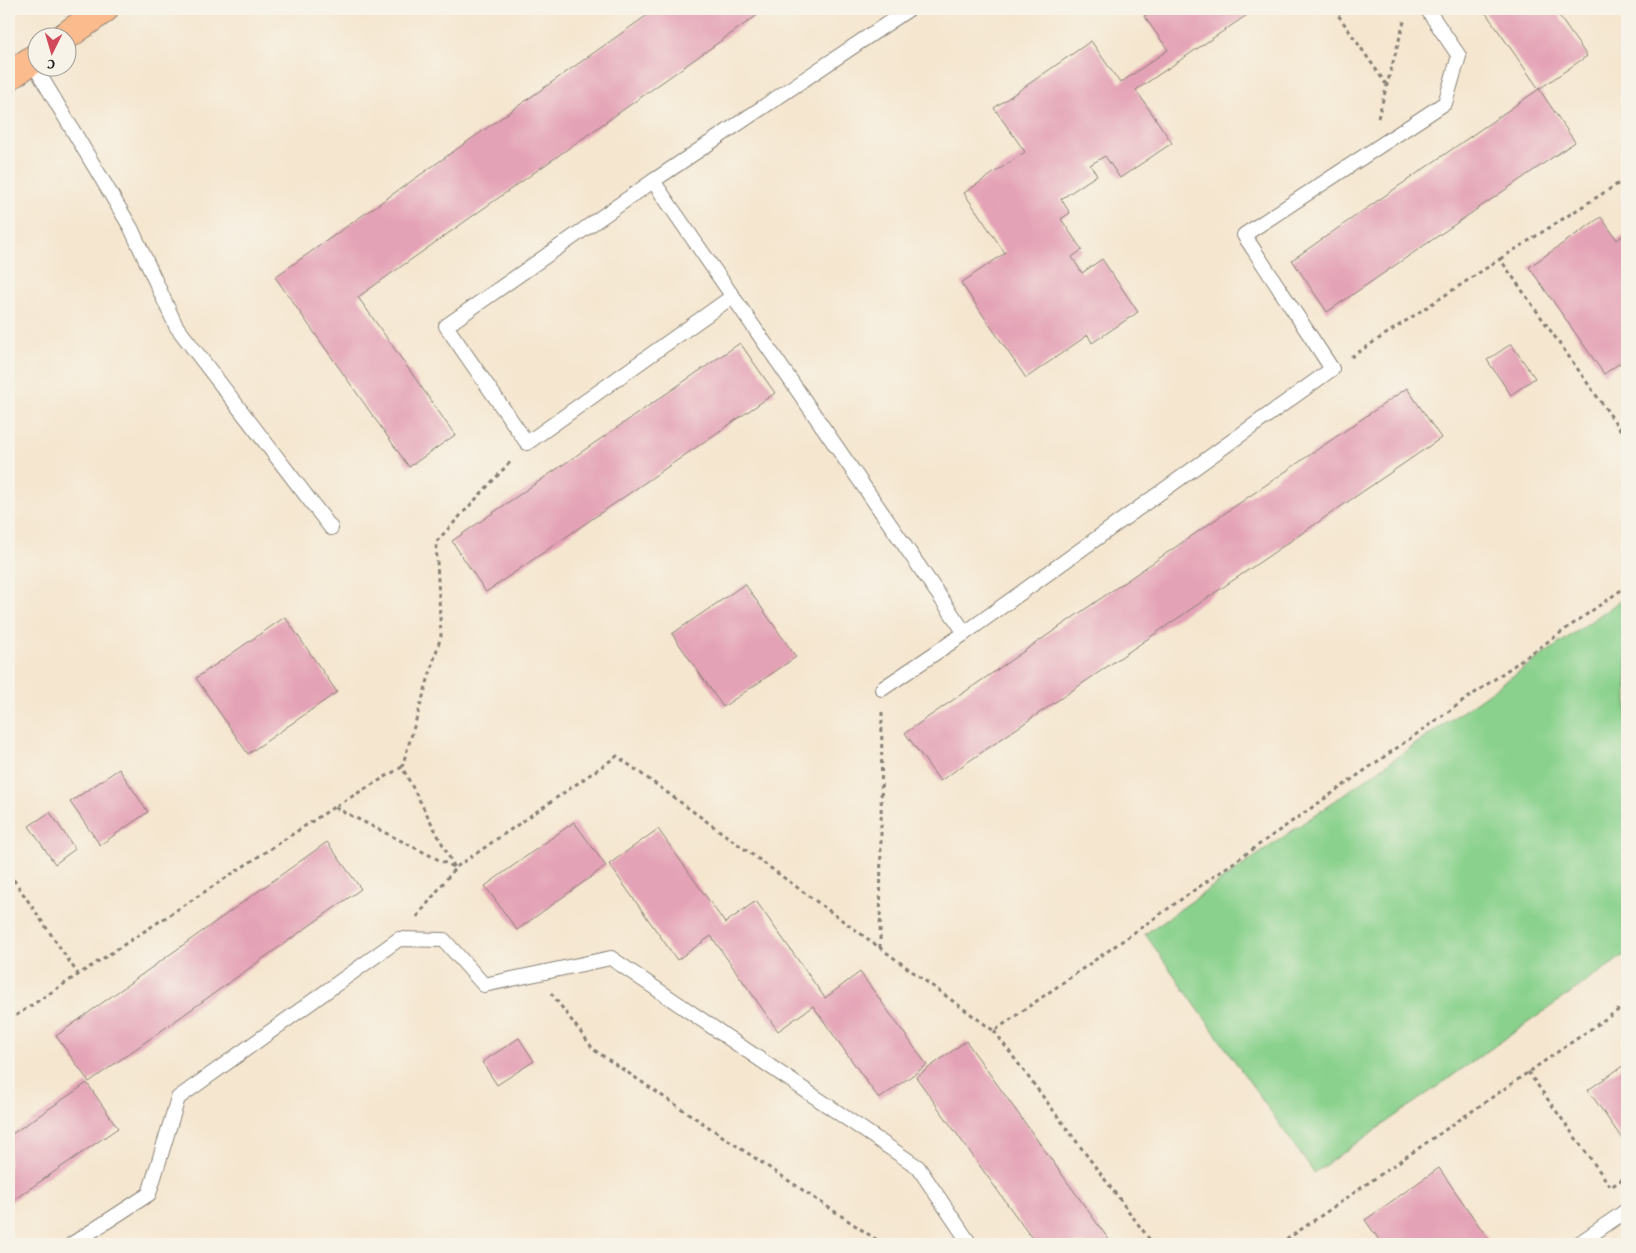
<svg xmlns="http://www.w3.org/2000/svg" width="1636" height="1253" font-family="'Gentium Book Plus',serif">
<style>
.garden{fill:#89d18c;stroke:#527654}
.building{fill:#e4a2b6}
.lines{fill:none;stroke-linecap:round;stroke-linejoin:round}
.service-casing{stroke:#888176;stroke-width:16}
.primary-casing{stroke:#888176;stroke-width:30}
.path{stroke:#888176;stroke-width:3;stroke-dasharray:4 4;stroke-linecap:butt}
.service{stroke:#fff;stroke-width:14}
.primary{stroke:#fbbb8c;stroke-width:28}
</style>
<rect width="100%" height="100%" fill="#f7f3e8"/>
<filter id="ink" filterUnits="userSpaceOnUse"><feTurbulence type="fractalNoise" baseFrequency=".02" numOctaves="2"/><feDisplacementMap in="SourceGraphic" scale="10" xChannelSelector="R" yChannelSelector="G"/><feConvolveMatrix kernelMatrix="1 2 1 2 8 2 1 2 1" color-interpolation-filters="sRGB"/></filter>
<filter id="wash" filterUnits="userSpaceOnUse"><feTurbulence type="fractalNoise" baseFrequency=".0096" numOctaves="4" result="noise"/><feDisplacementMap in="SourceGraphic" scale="20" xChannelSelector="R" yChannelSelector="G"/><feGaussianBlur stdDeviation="1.12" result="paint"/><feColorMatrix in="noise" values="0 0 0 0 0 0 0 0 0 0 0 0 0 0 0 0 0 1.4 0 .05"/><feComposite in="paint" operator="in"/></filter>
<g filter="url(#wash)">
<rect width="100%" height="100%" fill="#f5e6cf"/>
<polygon class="garden" points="1627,596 1627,953 1314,1173 1145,934"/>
<g id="blocks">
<g class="building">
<polygon points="656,9 766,9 358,297 455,435 409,467 275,277"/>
<polygon points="1155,9 1243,9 1247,15 1136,90 1172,143 1120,178 1105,156 1090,165 1097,175 1061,199 1070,213 1061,219 1082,250 1072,257 1082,273 1102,259 1138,312 1092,343 1088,335 1026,378 961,283 1005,253 964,193 1025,152 994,108 1091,41 1120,83 1168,50 1144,16"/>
<polygon points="1483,9 1554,9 1587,56 1539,89"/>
<polygon points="1539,89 1575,142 1327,312 1292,260"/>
<polygon points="1601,217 1617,240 1627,232 1627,358 1604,374 1529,267"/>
<polygon points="740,343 775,393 486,592 452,541"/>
<polygon points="1511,344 1535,378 1511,395 1487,360"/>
<polygon points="1407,388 1441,438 940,781 905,733"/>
<polygon points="745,584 796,657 723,707 672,634"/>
<polygon points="285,617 337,692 248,754 196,678"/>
<polygon points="119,769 148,812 100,845 70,802"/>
<polygon points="50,812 75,849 55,864 29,826"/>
<polygon points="574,822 606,866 517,930 485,886"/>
<polygon points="658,829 725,923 756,901 825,998 860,972 927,1065 879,1099 813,1006 778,1031 711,936 677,960 609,864"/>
<polygon points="327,842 361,889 89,1082 56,1036"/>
<polygon points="519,1038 534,1061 497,1085 482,1062"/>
<polygon points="966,1041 1112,1244 1036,1244 916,1077"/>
<polygon points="1627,1063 1627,1138 1623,1140 1588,1090"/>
<polygon points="87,1083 118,1128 9,1203 9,1136"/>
<polygon points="1439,1168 1491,1243 1382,1244 1365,1220"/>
</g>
</g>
</g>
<g filter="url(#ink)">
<use href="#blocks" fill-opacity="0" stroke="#888176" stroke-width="1"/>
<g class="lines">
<g class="service-casing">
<g id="service">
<polyline points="909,9 653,181 965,633 1332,369 1244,235 1445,103 1459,56 1427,9"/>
<polyline points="31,60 131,228 176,326 331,528"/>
<polyline points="653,181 446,326 527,443 733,296"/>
<polyline points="882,689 965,633"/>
<polyline points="72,1244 149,1194 178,1098 399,939 444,940 484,985 611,958 918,1167 970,1244"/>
<polyline points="1578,1244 1627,1210"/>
</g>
</g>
<g class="primary-casing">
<g id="primary">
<polyline points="63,38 104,9"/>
<polyline points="9,76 38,56"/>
</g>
</g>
<g class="path">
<polyline points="392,9 392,10"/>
<polyline points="1334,9 1386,84"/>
<polyline points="1378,118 1405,18"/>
<polyline points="1500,259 1627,178"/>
<polyline points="1351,357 1500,259 1627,439"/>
<polyline points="402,767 334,807 455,868 402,767 441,636 436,542 512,460"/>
<polyline points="9,873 78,974"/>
<polyline points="417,917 455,868 617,756 994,1031 1627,586"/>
<polyline points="880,948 882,712"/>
<polyline points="551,993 594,1050 883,1244"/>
<polyline points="9,1020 334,807"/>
<polyline points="994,1031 1153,1244"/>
<polyline points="1528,1072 1611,1187 1627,1176"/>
<polyline points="1280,1244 1627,1004"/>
<polyline points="1624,1244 1627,1242"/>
</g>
<use href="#service" class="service"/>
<use href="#primary" class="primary"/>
</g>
</g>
<rect width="1636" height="1253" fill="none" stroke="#f7f3e8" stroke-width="30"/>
<g transform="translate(52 52) rotate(185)"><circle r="24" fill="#f7f3e8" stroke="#9f9d96"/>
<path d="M0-4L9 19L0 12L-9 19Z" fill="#d1495b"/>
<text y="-8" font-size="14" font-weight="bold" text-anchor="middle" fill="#1c1c1c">С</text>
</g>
</svg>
